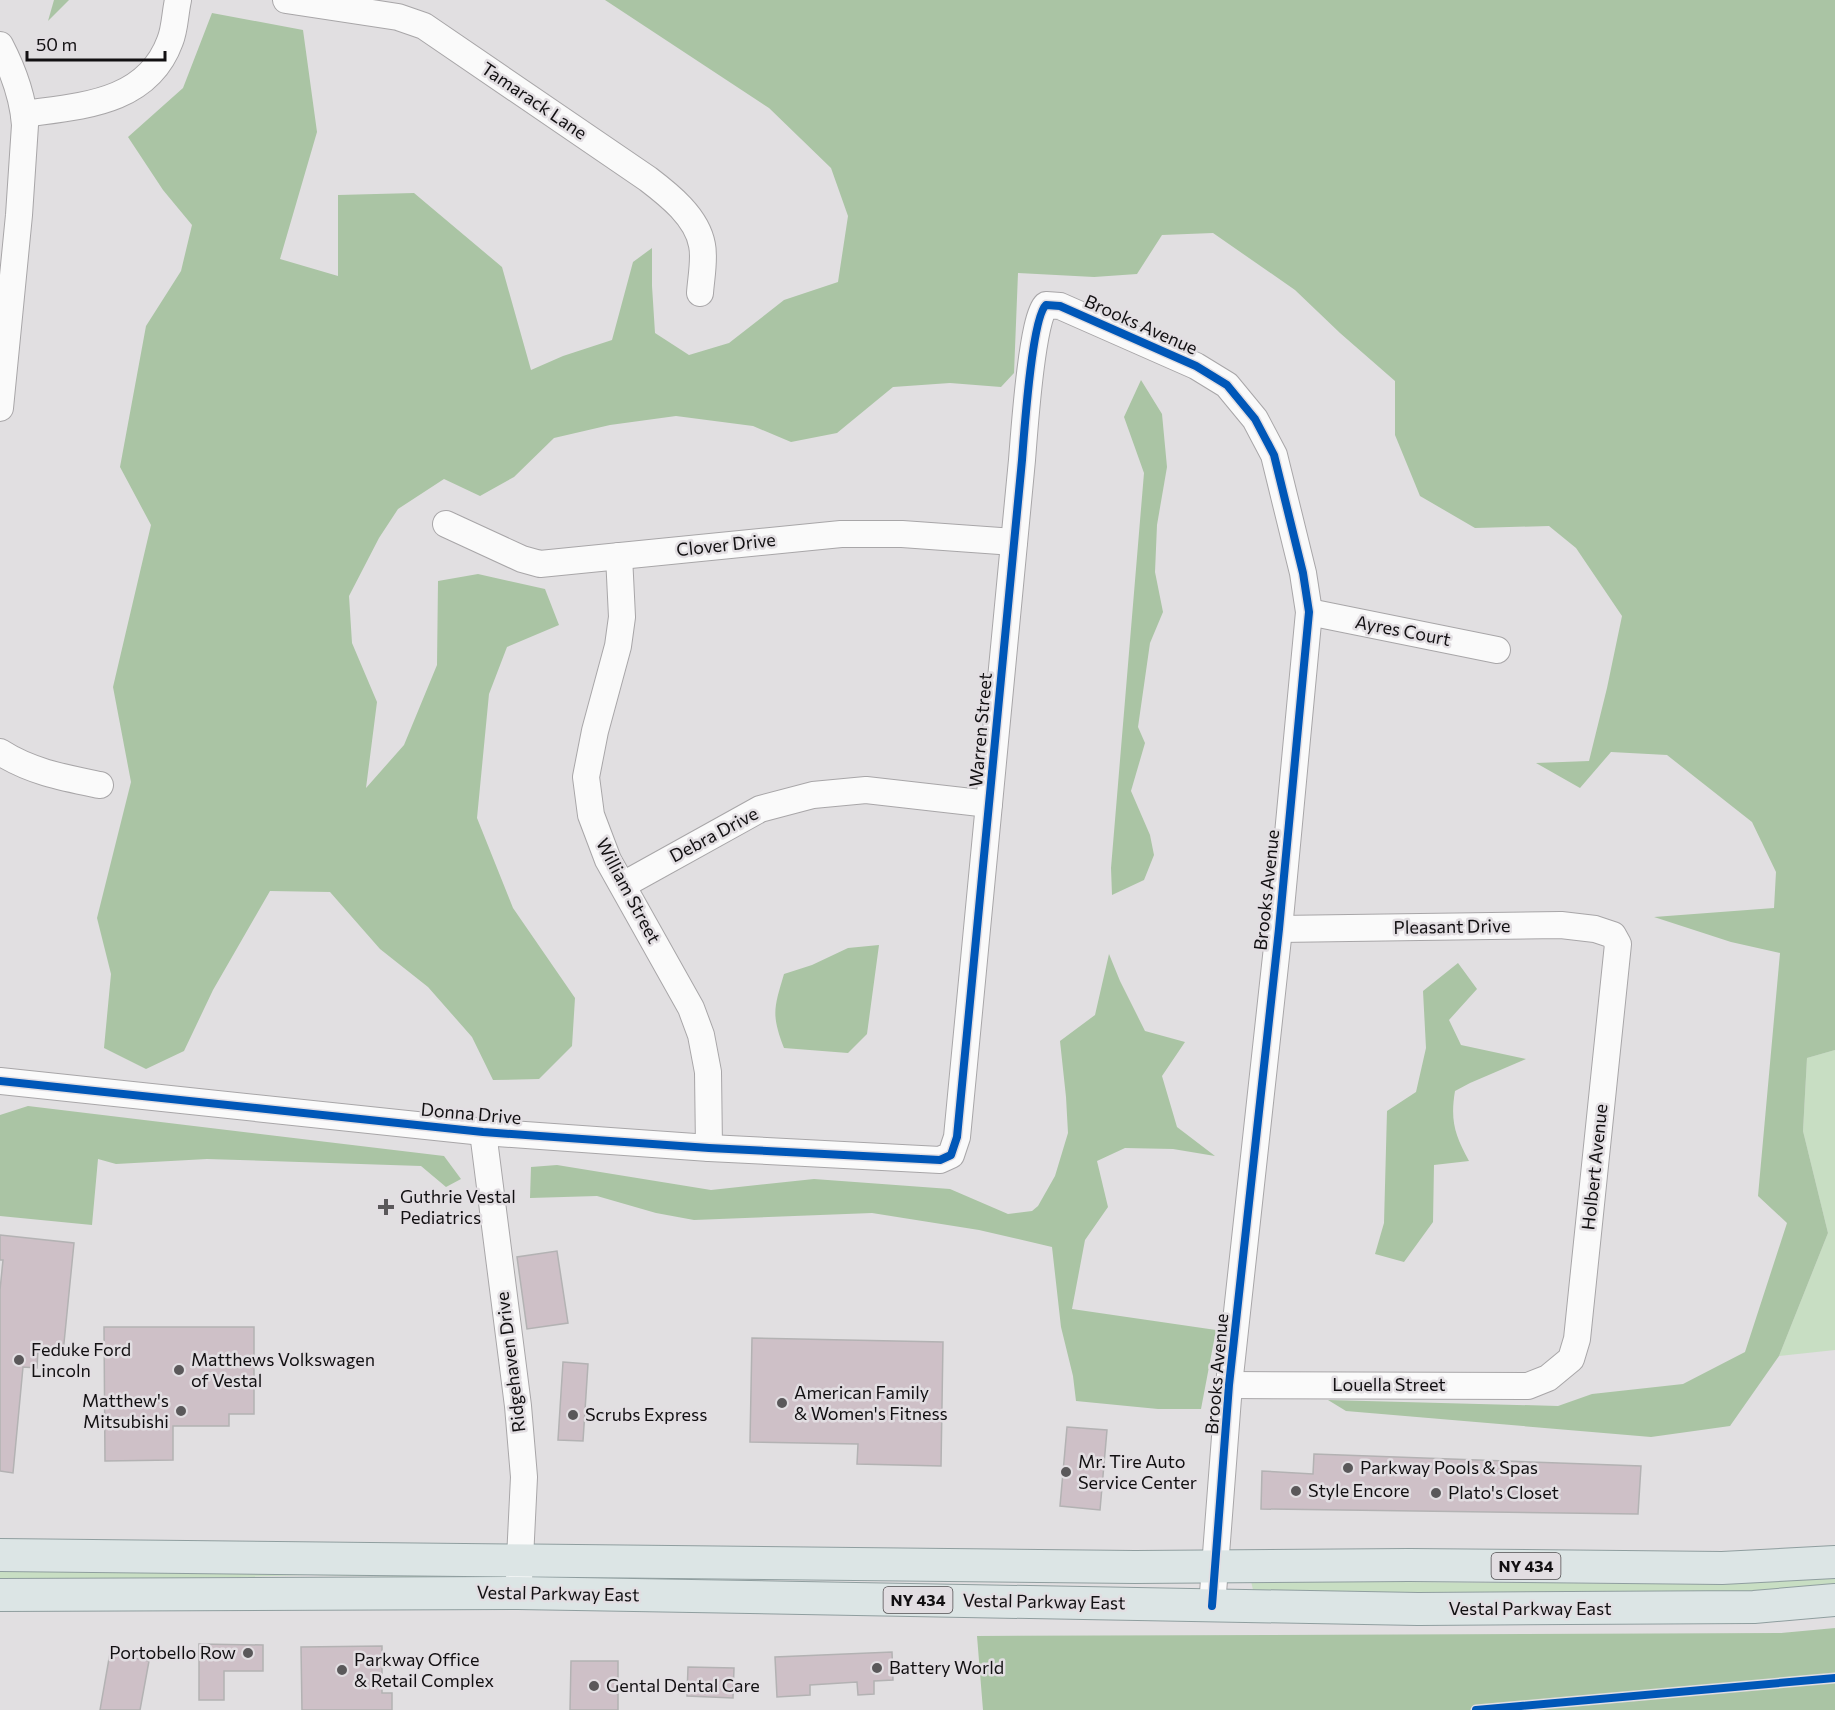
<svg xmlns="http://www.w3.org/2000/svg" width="1835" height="1710" font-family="Commissioner,sans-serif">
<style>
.green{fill:#c8dec3}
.forest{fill:#aac4a4}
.building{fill:#cec0c7;stroke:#b3b2b3;stroke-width:1.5}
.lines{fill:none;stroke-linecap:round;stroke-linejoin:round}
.minor-casing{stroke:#a8a6a8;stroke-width:28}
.major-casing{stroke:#8f9e9f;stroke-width:34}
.minor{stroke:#fafafa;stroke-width:26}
.major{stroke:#dce5e5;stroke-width:32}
.cycleway-casing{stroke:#e2dee2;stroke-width:11}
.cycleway{stroke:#0057b8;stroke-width:8}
.poi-dot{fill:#5a585a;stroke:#e2dee2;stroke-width:2}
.labels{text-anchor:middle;stroke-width:5;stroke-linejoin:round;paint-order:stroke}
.shield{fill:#e2dee2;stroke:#504e50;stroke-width:1.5}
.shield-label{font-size:16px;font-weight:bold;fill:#121012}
.street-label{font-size:18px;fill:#121012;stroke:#e2dee2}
.poi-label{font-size:18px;fill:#121012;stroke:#e2dee2;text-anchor:start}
</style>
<rect width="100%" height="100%" fill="#e1dfe1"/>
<g class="green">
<polygon points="1835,1050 1835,1350 1779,1356 1828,1233 1803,1131 1807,1058"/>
<polygon points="0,1566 201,1570 479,1578 309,1575 202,1578 147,1584 0,1583"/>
<polygon points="1835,1578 1835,1589 1681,1595 1269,1596 1253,1590 1251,1581 1697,1584"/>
</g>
<g class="forest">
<polygon points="54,0 69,0 48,21"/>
<polygon points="605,0 1835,0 1835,1050 1807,1058 1803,1131 1828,1233 1779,1356 1730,1426 1651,1437 1346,1411 1328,1400 1558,1406 1592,1394 1683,1384 1745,1352 1787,1223 1758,1196 1780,953 1731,942 1654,917 1774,908 1776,872 1752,822 1667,755 1611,752 1580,788 1536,763 1589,761 1607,688 1622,616 1576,548 1549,526 1475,528 1420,496 1395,435 1395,381 1340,333 1295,290 1213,233 1162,235 1137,274 1094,277 1018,273 1014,373 1001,387 950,383 893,387 837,433 791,442 753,426 676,416 610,425 554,438 514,477 480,496 444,479 398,509 379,538 349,596 352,643 377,702 366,788 404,745 437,665 438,581 478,574 545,589 559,625 507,647 489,694 477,818 513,908 575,998 572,1046 539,1079 493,1080 472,1037 428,987 380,949 330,892 270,891 213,990 184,1051 146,1069 104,1048 111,974 97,918 131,782 113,687 151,525 120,467 146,326 181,271 192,225 163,190 128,137 183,88 212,13 303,30 317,132 280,259 338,276 338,195 414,193 502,267 531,370 563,356 612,340 633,262 652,248 652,286 655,333 689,355 729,343 784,300 838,282 848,216 831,168 769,108"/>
<polygon points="1141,380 1162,414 1167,467 1157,525 1155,572 1163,612 1150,643 1138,727 1145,743 1131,791 1150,835 1154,855 1144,880 1112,895 1111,868 1144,473 1124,417"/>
<path d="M879,945L867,1034L848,1053L784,1048C771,1014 774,1008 784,974L812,965L848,948Z"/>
<polygon points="1109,954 1120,981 1145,1031 1185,1042 1162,1076 1177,1127 1215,1156 1173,1149 1125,1148 1097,1161 1108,1207 1085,1240 1072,1309 1216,1330 1201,1409 1158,1409 1076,1401 1073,1376 1061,1327 1052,1247 979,1230 872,1213 694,1220 656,1213 597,1196 530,1198 531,1167 557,1165 711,1190 814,1179 950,1189 1008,1214 1032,1211 1038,1206 1055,1176 1068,1133 1066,1097 1060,1041 1095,1015"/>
<path d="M1458,963L1477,989L1449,1020L1461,1045L1526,1059L1470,1083L1455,1091C1450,1121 1455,1135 1469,1161L1434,1165L1433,1222L1404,1262L1375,1254L1384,1223L1387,1111L1416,1092L1426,1048L1423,991Z"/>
<polygon points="28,1106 444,1156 461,1179 446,1187 421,1166 207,1159 116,1164 98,1159 92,1225 0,1216 0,1115"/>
<polygon points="1835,1628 1835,1710 983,1710 977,1636 1781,1633"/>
</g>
<g class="building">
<polygon points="0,1235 74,1243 63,1353 38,1350 37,1368 23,1367 13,1473 0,1471 0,1290 3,1260 0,1260"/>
<polygon points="557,1251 568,1323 527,1329 517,1257"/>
<polygon points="104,1327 254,1327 254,1414 229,1414 229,1426 173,1426 173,1460 105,1461"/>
<polygon points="752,1338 943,1342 941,1466 857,1464 858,1444 750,1442"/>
<polygon points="563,1362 588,1364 583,1441 558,1440"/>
<polygon points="1067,1427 1107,1430 1100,1510 1060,1506"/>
<polygon points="1314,1454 1641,1466 1638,1514 1261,1509 1262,1471 1313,1474"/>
<polygon points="199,1644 263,1645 263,1671 224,1671 224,1700 199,1700"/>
<polygon points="382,1646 382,1693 392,1693 392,1710 302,1710 301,1647"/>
<polygon points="892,1652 893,1680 874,1681 874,1694 858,1695 857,1682 810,1685 810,1695 777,1697 775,1657"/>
<polygon points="110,1653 149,1661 140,1710 100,1710"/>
<polygon points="571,1661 618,1661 618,1710 570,1710"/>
<polygon points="688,1667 734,1668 733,1698 687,1696"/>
</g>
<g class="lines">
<g class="minor-casing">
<g id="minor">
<path d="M286,0L398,17L424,26L648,179C669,195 697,217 702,245C705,259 701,278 700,293"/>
<path d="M0,45C13,70 23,97 25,125L19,215L0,408"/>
<path d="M24,114C80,106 147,104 170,41C175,29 175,13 178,0"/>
<polyline points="446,524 522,559 540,564 841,534 902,534 1014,542"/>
<polyline points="619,556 622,617 618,646 595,731 586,777 591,815 608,860 691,1008 701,1035 708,1072 709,1148"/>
<polyline points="1309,612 1497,650"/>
<path d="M0,752C31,772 65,778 100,785"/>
<polyline points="623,885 760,809 813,795 866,790 989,804"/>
<path d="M0,1081L483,1132L709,1148L940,1160L951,1155L957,1137C979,911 1000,685 1022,460C1024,435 1032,317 1046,305L1060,306L1196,366L1227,385L1255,419L1274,455L1303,573L1309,612L1279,929L1229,1385L1212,1606"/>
<polyline points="483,1132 518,1406 524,1477 519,1579"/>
<polyline points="1229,1385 1528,1386 1548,1378 1571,1359 1577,1339 1618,944 1613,935 1595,929 1561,925 1279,929"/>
</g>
</g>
<g class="major-casing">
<g id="major">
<polyline points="0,1555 1135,1567 1409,1565 1722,1568 1835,1562"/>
<polyline points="0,1595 518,1593 1418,1609 1754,1607 1835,1600"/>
</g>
</g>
<use href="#minor" class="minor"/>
<use href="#major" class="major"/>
<g class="cycleway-casing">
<g id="cycleway">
<path d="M0,1081L483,1132L709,1148L940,1160L951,1155L957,1137C979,911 1000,685 1022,460C1024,435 1032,317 1046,305L1060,306L1196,366L1227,385L1255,419L1274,455L1303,573L1309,612L1279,929L1229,1385L1212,1606"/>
<polyline points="1476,1710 1835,1678"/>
</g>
</g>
<use href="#cycleway" class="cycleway"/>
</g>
<g class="poi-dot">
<path d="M383 1198h6v6h6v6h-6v6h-6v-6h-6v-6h6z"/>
<circle cx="19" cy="1360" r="6"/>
<circle cx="179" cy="1370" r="6"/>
<circle cx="782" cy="1403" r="6"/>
<circle cx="181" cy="1411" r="6"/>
<circle cx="573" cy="1415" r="6"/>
<circle cx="1348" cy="1468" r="6"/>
<circle cx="1066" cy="1472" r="6"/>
<circle cx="1296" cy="1491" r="6"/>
<circle cx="1436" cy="1493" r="6"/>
<circle cx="248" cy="1653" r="6"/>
<circle cx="877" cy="1668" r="6"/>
<circle cx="342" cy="1670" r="6"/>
<circle cx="594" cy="1686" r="6"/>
</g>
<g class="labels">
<g class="shield">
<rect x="1491.5" y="1553" width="69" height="26" rx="4.5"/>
<rect x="883.5" y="1587" width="69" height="26" rx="4.5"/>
</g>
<g class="shield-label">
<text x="1526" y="1572">NY 434</text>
<text x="918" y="1606">NY 434</text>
</g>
<g class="street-label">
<text transform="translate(534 101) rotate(34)" y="6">Tamarack Lane</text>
<text transform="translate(1141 325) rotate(24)" y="6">Brooks Avenue</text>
<text transform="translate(726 545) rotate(-6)" y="6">Clover Drive</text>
<text transform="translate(1403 631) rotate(11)" y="6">Ayres Court</text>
<text transform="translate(981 730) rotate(-85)" y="6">Warren Street</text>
<text transform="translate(714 835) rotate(-28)" y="6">Debra Drive</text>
<text transform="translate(1267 890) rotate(-84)" y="6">Brooks Avenue</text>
<text transform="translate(628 891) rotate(62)" y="6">William Street</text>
<text transform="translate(1452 927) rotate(-1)" y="6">Pleasant Drive</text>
<text transform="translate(471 1114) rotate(5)" y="6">Donna Drive</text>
<text transform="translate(1595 1167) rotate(-84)" y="6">Holbert Avenue</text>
<text transform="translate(511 1362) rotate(-97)" y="6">Ridgehaven Drive</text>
<text transform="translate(1217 1374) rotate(-85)" y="6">Brooks Avenue</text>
<text x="1389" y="1391">Louella Street</text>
<text transform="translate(558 1594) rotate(1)" y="6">Vestal Parkway East</text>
<text transform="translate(1044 1602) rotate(1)" y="6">Vestal Parkway East</text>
<text x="1530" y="1615">Vestal Parkway East</text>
</g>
<g class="poi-label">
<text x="400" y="1203">Guthrie Vestal<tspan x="400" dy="21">Pediatrics</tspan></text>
<text x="31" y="1356">Feduke Ford<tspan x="31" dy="21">Lincoln</tspan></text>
<text x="191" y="1366">Matthews Volkswagen<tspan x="191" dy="21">of Vestal</tspan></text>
<text x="794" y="1399">American Family<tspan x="794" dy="21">&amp; Women's Fitness</tspan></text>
<text x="169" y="1407" text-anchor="end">Matthew's<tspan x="169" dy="21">Mitsubishi</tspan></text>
<text x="585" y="1421">Scrubs Express</text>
<text x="1078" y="1468">Mr. Tire Auto<tspan x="1078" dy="21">Service Center</tspan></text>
<text x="1360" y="1474">Parkway Pools &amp; Spas</text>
<text x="1308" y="1497">Style Encore</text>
<text x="1448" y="1499">Plato's Closet</text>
<text x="236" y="1659" text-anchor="end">Portobello Row</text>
<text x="354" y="1666">Parkway Office<tspan x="354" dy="21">&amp; Retail Complex</tspan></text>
<text x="889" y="1674">Battery World</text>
<text x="606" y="1692">Gental Dental Care</text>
</g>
</g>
<path d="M27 51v9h138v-9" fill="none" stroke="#121012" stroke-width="3"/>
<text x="36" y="51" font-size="18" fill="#121012" stroke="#e2dee2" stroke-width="4.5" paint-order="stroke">50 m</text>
</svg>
